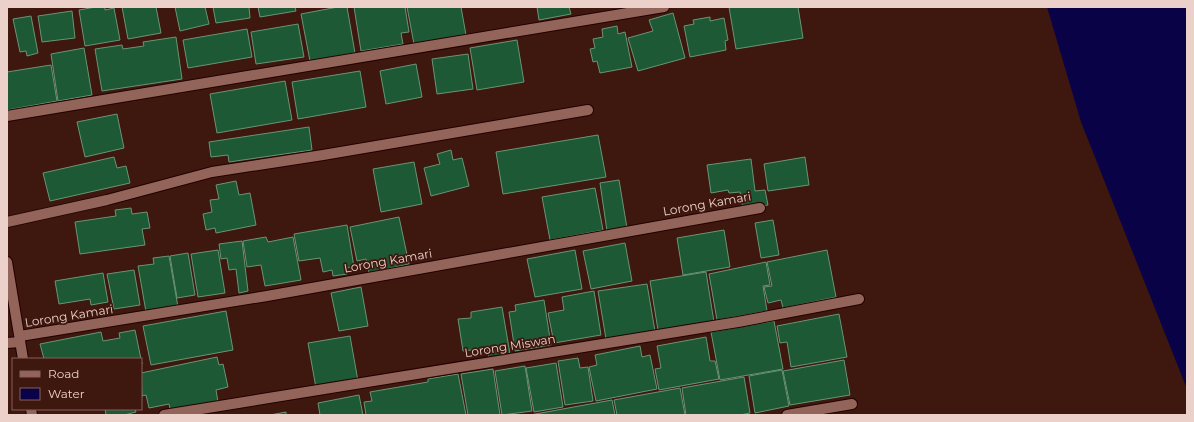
<svg xmlns="http://www.w3.org/2000/svg" width="1194" height="422" font-family="Montserrat,sans-serif">
<style>
.water{fill:#0a0246}
.building{fill:#1c5934;stroke:#6a9476}
.lines{fill:none;stroke-linecap:round;stroke-linejoin:round}
.minor-casing{stroke:#230100;stroke-width:12}
.minor{stroke:#93655a;stroke-width:10}
.labels{text-anchor:middle;stroke-width:3.5;stroke-linejoin:round;paint-order:stroke}
.street-label{font-size:12px;fill:#ecd1ca;stroke:#3e170f}
</style>
<rect width="100%" height="100%" fill="#3e170f"/>
<polygon class="water" points="1047,7 1187,7 1187,389 1081,122"/>
<g class="building">
<polygon points="96,7 105,7 105,10 114,8 120,40 85,46 79,10"/>
<polygon points="122,7 156,7 161,33 128,39"/>
<polygon points="175,7 205,7 209,24 180,31"/>
<polygon points="213,7 249,7 250,18 216,23"/>
<polygon points="258,7 295,7 296,11 260,17"/>
<polygon points="338,7 347,7 355,53 310,61 301,14"/>
<polygon points="354,7 405,7 409,32 401,33 403,44 361,51"/>
<polygon points="407,7 461,7 466,35 414,44"/>
<polygon points="537,7 569,7 571,14 539,20"/>
<polygon points="729,7 798,7 803,38 736,49"/>
<polygon points="72,11 75,38 42,42 38,16"/>
<polygon points="673,13 685,58 638,71 628,38 653,31 649,20"/>
<polygon points="31,16 38,53 27,56 26,51 20,52 13,19"/>
<polygon points="710,17 710,21 724,18 728,40 725,41 726,50 690,57 684,26 694,24 693,20"/>
<polygon points="298,24 304,57 256,64 251,32"/>
<polygon points="617,26 618,34 625,32 632,67 600,73 597,61 593,62 590,49 595,48 593,39 603,37 602,29"/>
<polygon points="247,29 252,57 188,68 183,40"/>
<polygon points="176,37 182,79 102,91 95,49 122,45 123,49 144,46 143,42"/>
<polygon points="517,40 524,82 477,90 470,48"/>
<polygon points="84,48 92,95 58,101 51,54"/>
<polygon points="468,54 473,89 437,94 432,59"/>
<polygon points="416,64 422,97 386,104 380,71"/>
<polygon points="51,65 57,101 7,110 7,72"/>
<polygon points="360,71 366,107 298,119 292,82"/>
<polygon points="285,81 292,120 217,133 210,94"/>
<polygon points="117,114 124,148 85,157 77,122"/>
<polygon points="309,127 312,150 229,162 228,155 211,157 209,142"/>
<polygon points="598,135 606,177 503,194 496,152"/>
<polygon points="451,150 453,160 462,158 469,186 431,196 424,168 440,164 437,154"/>
<polygon points="114,157 117,168 126,166 130,183 50,201 43,173"/>
<polygon points="805,157 809,185 768,191 764,164"/>
<polygon points="751,159 755,191 765,190 768,205 743,209 740,192 729,193 728,190 711,193 707,165"/>
<polygon points="414,162 422,204 381,212 373,169"/>
<polygon points="619,180 627,228 607,231 600,183"/>
<polygon points="236,181 239,195 250,193 256,225 216,233 215,228 206,230 203,214 212,212 210,200 219,199 216,185"/>
<polygon points="595,188 603,230 550,240 542,197"/>
<polygon points="131,208 132,214 147,212 150,228 142,229 145,245 80,254 75,222 116,216 115,210"/>
<polygon points="399,217 409,264 369,273 366,259 357,261 350,227"/>
<polygon points="773,220 779,255 761,258 755,223"/>
<polygon points="347,225 354,267 346,268 347,274 333,276 332,270 323,272 320,258 299,261 294,234"/>
<polygon points="724,230 730,267 683,275 677,238"/>
<polygon points="266,237 268,242 293,237 301,280 265,286 261,265 247,267 243,241"/>
<polygon points="242,241 248,291 239,293 236,269 229,270 227,258 221,259 219,244"/>
<polygon points="625,243 632,281 591,289 583,251"/>
<polygon points="218,250 225,293 198,297 191,254"/>
<polygon points="575,250 582,289 535,297 527,259"/>
<polygon points="827,250 836,297 783,308 781,300 768,303 764,287 772,286 767,262"/>
<polygon points="188,253 195,295 177,298 170,256"/>
<polygon points="169,256 178,307 146,312 138,266 154,264 153,258"/>
<polygon points="766,262 770,285 763,286 767,311 717,320 709,274"/>
<polygon points="134,270 140,305 114,309 107,274"/>
<polygon points="706,272 714,322 658,330 650,281"/>
<polygon points="103,273 108,302 91,305 90,299 59,304 55,281"/>
<polygon points="647,284 655,331 606,339 598,291"/>
<polygon points="361,287 368,326 339,331 331,293"/>
<polygon points="594,291 601,335 554,343 548,313 564,310 562,297"/>
<polygon points="544,300 551,345 515,351 509,312 516,311 515,305"/>
<polygon points="502,307 510,354 489,358 487,348 463,351 458,319 471,318 471,312"/>
<polygon points="226,311 233,350 151,365 143,326"/>
<polygon points="839,314 847,357 791,367 787,342 780,343 777,326"/>
<polygon points="774,321 783,369 720,380 711,332"/>
<polygon points="135,330 142,364 141,359 44,359 40,344 101,332 103,341 120,338 119,333"/>
<polygon points="350,336 358,381 316,388 308,343"/>
<polygon points="706,337 710,361 715,361 719,379 659,390 655,369 661,368 657,346"/>
<polygon points="640,346 642,357 650,355 657,389 596,401 589,367 597,365 595,355"/>
<polygon points="217,357 219,365 223,364 228,387 216,390 218,402 171,413 169,404 149,408 146,395 142,396 141,373"/>
<polygon points="578,358 580,368 588,367 593,401 565,405 558,361"/>
<polygon points="844,360 850,395 790,405 783,371"/>
<polygon points="556,363 563,407 534,412 526,368"/>
<polygon points="525,366 532,411 502,415 495,371"/>
<polygon points="493,369 500,415 468,415 461,374"/>
<polygon points="782,370 789,406 755,413 749,376"/>
<polygon points="458,374 466,415 366,415 364,402 372,401 370,392 428,382 428,379"/>
<polygon points="744,377 750,413 740,415 686,415 682,388"/>
<polygon points="680,388 685,415 617,415 614,400"/>
<polygon points="359,395 363,415 320,415 318,403"/>
<polygon points="612,400 615,415 530,415"/>
<polygon points="105,409 135,409 136,412 124,415 106,415"/>
<polygon points="286,412 286,415 270,415"/>
</g>
<g class="lines">
<g class="minor-casing">
<g id="minor">
<polyline points="7,116 664,7"/>
<polyline points="7,222 107,200 212,172 323,155 588,110"/>
<polyline points="7,262 23,359"/>
<polyline points="20,336 267,296 760,208"/>
<polyline points="7,343 20,342"/>
<polyline points="31,409 32,415"/>
<polyline points="164,415 738,322 859,299"/>
<polyline points="787,415 852,404"/>
</g>
</g>
<use href="#minor" class="minor"/>
</g>
<g class="labels">
<g class="street-label">
<text transform="translate(707 204) rotate(-10)" y="4">Lorong Kamari</text>
<text transform="translate(388 261) rotate(-10)" y="4">Lorong Kamari</text>
<text transform="translate(69 316) rotate(-9)" y="4">Lorong Kamari</text>
<text transform="translate(510 346) rotate(-9)" y="4">Lorong Miswan</text>
</g>
</g>
<rect width="1194" height="422" fill="none" stroke="#ecd1ca" stroke-width="16"/>
<rect x="12" y="358" width="130" height="52" fill="#3e170f" stroke="#84615a"/>
<rect x="20" y="371" width="20" height="6" fill="#93655a" stroke="#84615a"/>
<text x="48" y="378" font-size="12" fill="#ecd1ca">Road</text>
<rect x="20" y="388" width="20" height="12" fill="#0a0246" stroke="#84615a"/>
<text x="48" y="398" font-size="12" fill="#ecd1ca">Water</text>
</svg>
